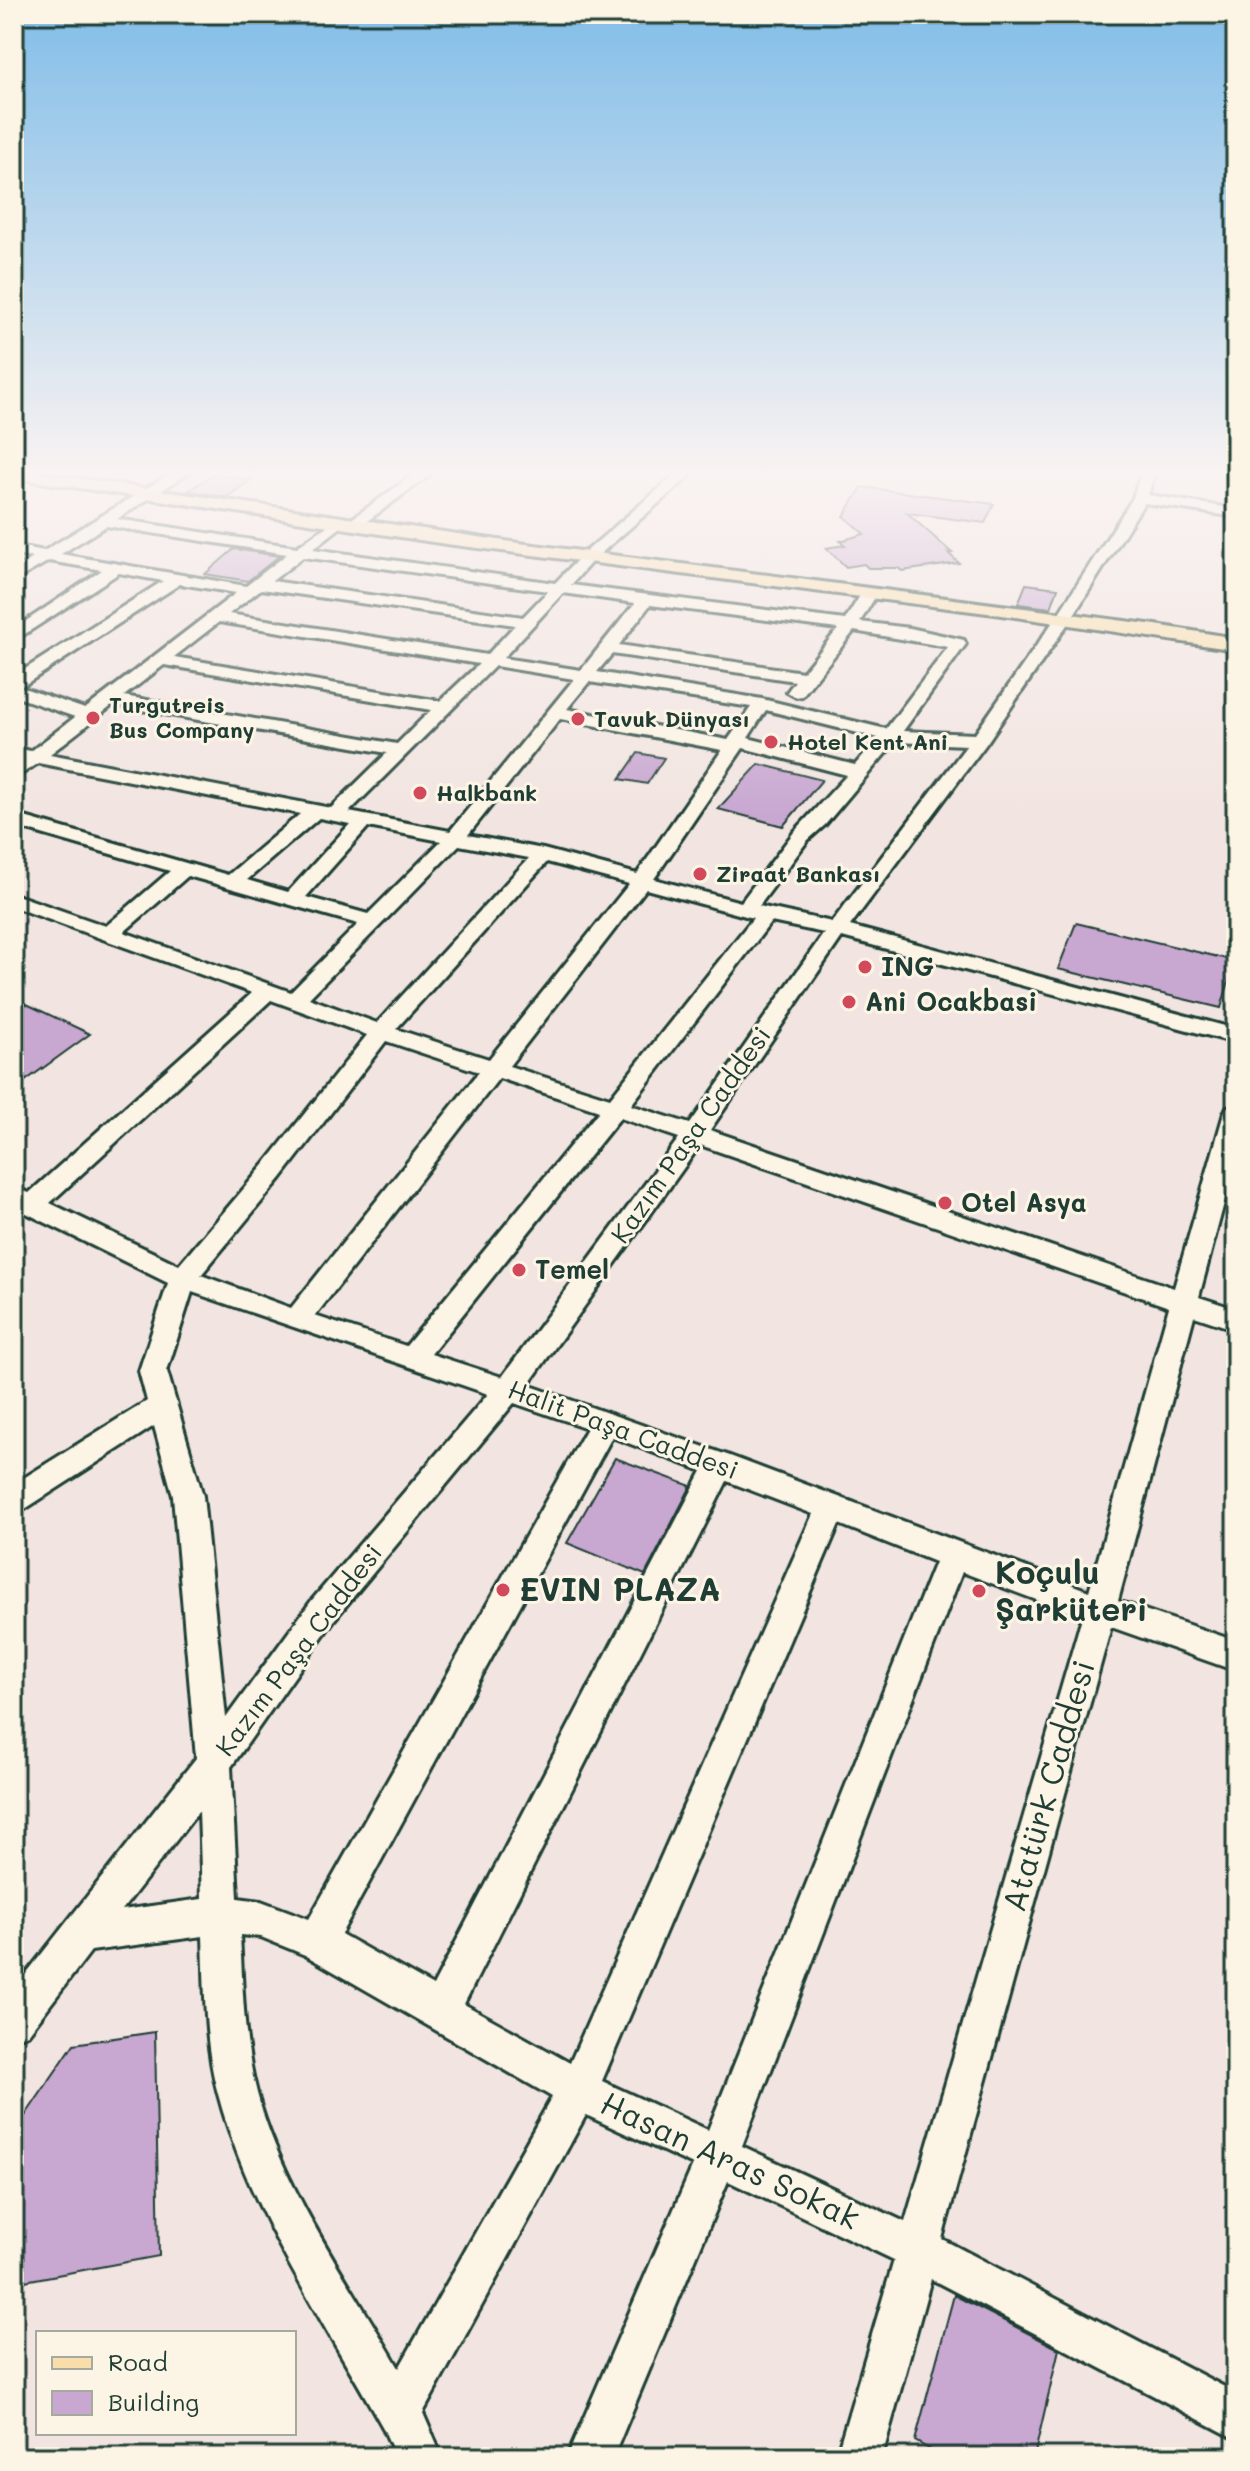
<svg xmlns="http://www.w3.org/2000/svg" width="1250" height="2471" font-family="Mali,sans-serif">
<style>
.building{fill:#c8a7d1;stroke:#1f3d34;stroke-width:2}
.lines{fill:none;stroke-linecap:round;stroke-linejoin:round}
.minor-casing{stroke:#1f3d34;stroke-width:6}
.major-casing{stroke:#1f3d34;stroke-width:6}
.minor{fill:#fcf5e5;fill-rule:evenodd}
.major{fill:#f8deab;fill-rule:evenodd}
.poi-dot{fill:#d1495b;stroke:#fcf5e5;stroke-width:3}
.labels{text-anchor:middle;stroke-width:6;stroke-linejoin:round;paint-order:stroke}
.far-poi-label{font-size:22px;font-weight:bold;fill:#1f3d34;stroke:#fcf5e5;text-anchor:start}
.poi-label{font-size:26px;font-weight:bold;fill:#1f3d34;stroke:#fcf5e5;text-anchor:start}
.street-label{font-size:26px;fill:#1f3d34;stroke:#fcf5e5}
.near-poi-label{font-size:32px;font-weight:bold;fill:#1f3d34;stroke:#fcf5e5;text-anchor:start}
.near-street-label{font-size:32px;fill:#1f3d34;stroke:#fcf5e5}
</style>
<rect width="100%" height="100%" fill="#f2e5e1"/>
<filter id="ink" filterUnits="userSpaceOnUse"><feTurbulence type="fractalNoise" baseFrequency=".0125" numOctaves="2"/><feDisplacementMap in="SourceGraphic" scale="16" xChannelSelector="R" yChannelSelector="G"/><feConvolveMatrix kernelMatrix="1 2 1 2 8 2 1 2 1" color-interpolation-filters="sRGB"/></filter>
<g filter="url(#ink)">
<g class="building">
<polygon points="213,474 251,480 227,497 188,491"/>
<polygon points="862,487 994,504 985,523 907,513 952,553 948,553 959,563 902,571 898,568 868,568 864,564 846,567 826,548 845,545 840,541 864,534 844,516"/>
<polygon points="234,549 279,556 248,581 205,574"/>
<polygon points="1026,584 1058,588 1051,608 1018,604"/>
<polygon points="638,753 664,758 647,784 620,779"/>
<polygon points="759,764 822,780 783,826 718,809"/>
<polygon points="1076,923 1235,961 1221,1008 1058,969"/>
<polygon points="14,998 90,1034 14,1089"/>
<polygon points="615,1458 691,1486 645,1575 567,1543"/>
<polygon points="155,2032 159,2256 14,2283 14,2132 74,2044"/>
<polygon points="954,2295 1059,2349 1034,2457 943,2457 915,2441"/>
</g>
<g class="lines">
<g class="minor-casing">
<g id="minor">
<path d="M178,469H195L117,519L297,547L337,519L342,520V526L313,549L555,583L583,554L682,469H698L593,560L571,585L845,620L864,589H876L878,592L860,622L910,628L964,640L966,644L903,731L975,734L1057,616L1133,498L1142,469H1156L1148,495L1236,509V517L1144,503L1073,616L986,744L850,926L1236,1029V1043L842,937L710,1130L1174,1288L1224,1113L1227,1107L1236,1105V1158L1199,1297L1236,1309V1330L1194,1316L1118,1601L1236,1641V1671L1111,1627L942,2239L1236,2393V2439L931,2279L882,2457H836L894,2260L728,2181L613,2457H567L693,2165L586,2115L423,2413L442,2457H396L383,2428C324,2322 249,2212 218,2094C204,2043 205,1989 203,1936L91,1951L28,2034L14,2039V1989L196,1758L173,1496L154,1426L25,1509L14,1513V1484L147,1401L139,1371L168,1283L14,1207V1187L29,1193L252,993L14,907V894L106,926L170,871L14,826V814L228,875L300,814L38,763L14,779V764L20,760L14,758V748L31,751L75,717L14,696V676L163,581L119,573L14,641V629L102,570L49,561L14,581V569L33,558L14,555V545L44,551ZM106,526L287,554L246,586L61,554ZM303,557L548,591L523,617L272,581ZM180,584L236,593L85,709L21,687ZM261,589L515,625L487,655L229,614ZM563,593L635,603L581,670L503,658ZM650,605L838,629L803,672L619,645ZM219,622L479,664L440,701L174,657ZM854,631L948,647L886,729L762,699L597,672L612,654L795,681L787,692L796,697L802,696ZM164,665L431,710L397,744L124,696ZM495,666L574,679L450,831L349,812ZM589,682L751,707L728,740L567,709ZM113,705L387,753L331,808L50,754ZM766,710L878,738L855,765L748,738ZM560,719L722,750L637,874L543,849L468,835ZM895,742L967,745L832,922L759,906L808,840L825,825ZM743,748L847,775L794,832L741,902L654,879ZM319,818L350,824L288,892L247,880ZM368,827L441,841L368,914L306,897ZM459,845L529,858L377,1023L309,998ZM547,862L629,884L489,1059L396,1029ZM188,876L358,924L291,992L124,932ZM646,889L753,918L610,1098L509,1066ZM771,922L824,933L690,1124L631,1105ZM271,1000L367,1035L263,1166L179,1265L50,1203ZM386,1041L479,1072L291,1308L201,1275L281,1178ZM499,1078L599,1111L406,1346L315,1316ZM620,1118L679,1138L502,1377L431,1354ZM700,1145L1169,1307L1089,1591L730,1456L528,1385ZM192,1292L488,1394L312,1600L226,1718L203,1496L167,1371ZM514,1403L587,1428L309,1919L261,1901L238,1898L231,1767L334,1620ZM612,1437L702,1471L433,1986L341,1934ZM727,1481L813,1514L570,2063L464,2004ZM839,1524L935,1562L708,2130L602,2081ZM962,1572L1082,1617L905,2222L742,2146ZM199,1811L202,1899L122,1910ZM240,1935L261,1937L305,1955L552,2097L399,2368C350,2283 282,2187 257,2093C243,2041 243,1988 240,1935Z"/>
<polygon points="421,469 438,469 359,527 349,527 349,521"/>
</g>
</g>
<g class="major-casing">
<polygon id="major" points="14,469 519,543 1156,625 1236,638 1236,650 995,614 446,544 14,478"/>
</g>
<use href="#minor" class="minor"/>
<use href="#major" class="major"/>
</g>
</g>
<linearGradient id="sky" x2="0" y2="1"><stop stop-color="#81bde8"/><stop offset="0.58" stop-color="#f9f3f2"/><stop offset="1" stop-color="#f9f3f2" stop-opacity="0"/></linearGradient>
<rect width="1250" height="815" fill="url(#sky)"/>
<g class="poi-dot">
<circle cx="93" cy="718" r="8"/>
<circle cx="578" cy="719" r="8"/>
<circle cx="771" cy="742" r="8"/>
<circle cx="420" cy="793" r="8"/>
<circle cx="700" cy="874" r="8"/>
<circle cx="865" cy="967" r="8"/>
<circle cx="849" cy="1002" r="8"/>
<circle cx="945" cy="1203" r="8"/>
<circle cx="519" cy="1270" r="8"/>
<circle cx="503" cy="1590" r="8"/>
<circle cx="979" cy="1591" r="8"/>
</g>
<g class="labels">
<g class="far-poi-label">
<text x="109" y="713">Turgutreis<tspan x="109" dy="25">Bus Company</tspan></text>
<text x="594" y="727">Tavuk Dünyası</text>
<text x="787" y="750">Hotel Kent Ani</text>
<text x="436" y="801">Halkbank</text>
<text x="716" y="882">Ziraat Bankası</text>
</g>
<g class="poi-label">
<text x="881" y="976">ING</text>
<text x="865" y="1011">Ani Ocakbasi</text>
<text x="961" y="1212">Otel Asya</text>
<text x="535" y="1279">Temel</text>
</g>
<g class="street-label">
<text transform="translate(691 1135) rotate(-55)" y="9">Kazım Paşa Caddesi</text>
<text transform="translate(623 1430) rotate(20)" y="9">Halit Paşa Caddesi</text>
<text transform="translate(299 1650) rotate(-53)" y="9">Kazım Paşa Caddesi</text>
</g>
<g class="near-poi-label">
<text x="995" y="1584">Koçulu<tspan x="995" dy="37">Şarküteri</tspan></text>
<text x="519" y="1601">EVIN PLAZA</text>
</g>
<g class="near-street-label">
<text transform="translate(1049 1786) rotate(-74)" y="11">Atatürk Caddesi</text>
<text transform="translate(730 2161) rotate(25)" y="11">Hasan Aras Sokak</text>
</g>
</g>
<rect width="1250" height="2471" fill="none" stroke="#fcf5e5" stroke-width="48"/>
<rect x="24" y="24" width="1202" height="2423" fill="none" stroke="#1f3d34" stroke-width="3" filter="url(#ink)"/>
<rect x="36" y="2331" width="260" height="104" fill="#fcf5e5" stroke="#a4ab9e" stroke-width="2"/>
<rect x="52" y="2357" width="40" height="12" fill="#f8deab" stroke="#a4ab9e" stroke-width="2"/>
<text x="108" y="2371" font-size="24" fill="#1f3d34">Road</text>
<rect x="52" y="2391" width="40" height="24" fill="#c8a7d1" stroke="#a4ab9e" stroke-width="2"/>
<text x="108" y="2411" font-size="24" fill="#1f3d34">Building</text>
</svg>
